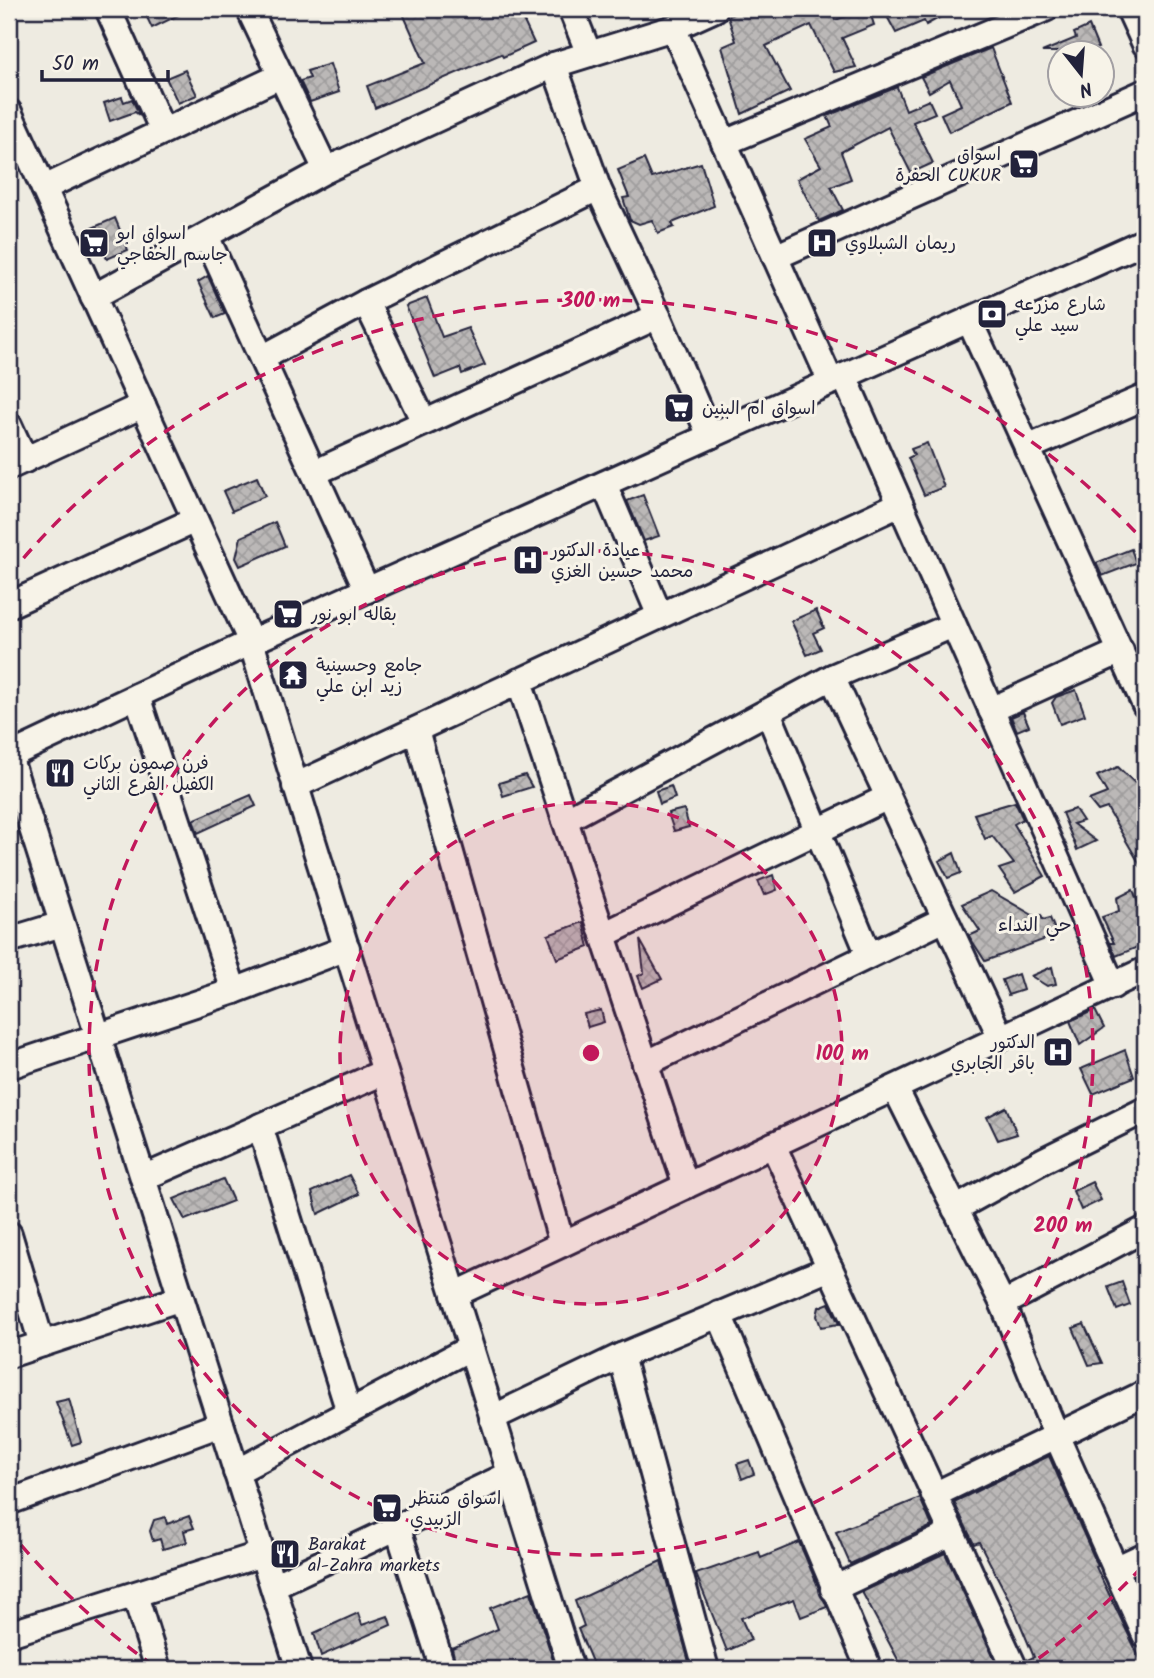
<svg xmlns="http://www.w3.org/2000/svg" width="1154" height="1678" font-family="Kalam,'Playpen Sans Arabic',sans-serif">
<style>
.building{fill:url(#building-cross-hatch);stroke:#22223b;stroke-width:2}
.lines{fill:none;stroke-linecap:round;stroke-linejoin:round}
.minor-casing{stroke:#22223b;stroke-width:30}
.minor{stroke:#f7f3e8;stroke-width:24}
.ring{fill:none;stroke:#c2185b;stroke-width:3.5;stroke-dasharray:12 9}
.labels{text-anchor:middle;stroke-width:6;stroke-linejoin:round;paint-order:stroke}
.poi-label{font-size:18px;fill:#22223b;stroke:#f7f3e8;text-anchor:start}
.neighbourhood-label{font-size:19px;fill:#22223b;stroke:#f7f3e8}
.centre{fill:#c2185b;stroke:#f7f3e8;stroke-width:3.5}
.ring-label{font-size:21px;text-anchor:middle;font-weight:bold;fill:#c2185b;stroke:#f7f3e8;stroke-width:6;stroke-linejoin:round;paint-order:stroke}
</style>
<defs>
<pattern id="building-cross-hatch" width="8" height="8" patternUnits="userSpaceOnUse" patternTransform="scale(1.75)"><rect width="8" height="8" fill="#bbb8b7"/><path d="M0 0l8 8M0 8l8-8" fill="none" stroke="#a09e9e"/></pattern>
</defs>
<rect width="100%" height="100%" fill="#eeebe1"/>
<filter id="ink" filterUnits="userSpaceOnUse"><feTurbulence type="fractalNoise" baseFrequency=".0143" numOctaves="2"/><feDisplacementMap in="SourceGraphic" scale="14" xChannelSelector="R" yChannelSelector="G"/><feConvolveMatrix kernelMatrix="1 2 1 2 8 2 1 2 1" color-interpolation-filters="sRGB"/></filter>
<g filter="url(#ink)">
<g class="building">
<polygon points="143,9 191,9 152,28"/>
<polygon points="401,9 518,9 534,43 503,57 501,54 375,108 367,86 425,63"/>
<polygon points="742,9 831,9 835,20 869,9 874,25 842,38 856,67 834,72 811,25 766,46 790,91 742,114 722,47 736,41 728,17"/>
<polygon points="883,9 955,9 926,25 924,21 896,33"/>
<polygon points="1089,26 1098,48 1095,49 1096,52 1042,52 1076,38 1074,33"/>
<polygon points="991,48 1012,102 949,132 941,114 961,105 950,80 929,92 921,77"/>
<polygon points="330,64 339,92 310,102 300,81 310,78 307,71"/>
<polygon points="185,70 197,95 178,103 166,78"/>
<polygon points="897,87 906,110 929,100 935,113 913,122 933,163 911,173 888,127 841,152 851,179 831,187 843,210 819,221 797,179 821,166 805,139 832,127 827,116"/>
<polygon points="122,97 124,102 132,99 140,116 135,112 110,121 104,103"/>
<polygon points="644,159 652,178 701,163 714,206 672,223 674,227 658,233 652,220 639,224 630,220 623,198 629,197 618,170"/>
<polygon points="115,218 128,250 107,259 92,228"/>
<polygon points="208,276 225,314 215,318 198,282"/>
<polygon points="427,298 442,337 468,328 485,365 462,374 460,368 435,378 406,306"/>
<polygon points="927,443 944,487 924,495 908,458 914,455 911,449"/>
<polygon points="257,477 265,496 232,511 223,491"/>
<polygon points="643,495 659,536 644,541 627,501"/>
<polygon points="275,522 285,546 240,566 236,558 241,537"/>
<polygon points="1131,549 1136,563 1102,576 1096,563"/>
<polygon points="816,610 824,628 813,633 821,649 807,655 791,621"/>
<polygon points="1076,690 1085,715 1060,724 1052,703 1056,697"/>
<polygon points="1023,712 1029,726 1017,731 1011,717"/>
<polygon points="1118,767 1135,783 1145,779 1145,873 1107,808 1098,811 1089,800 1107,793 1097,776"/>
<polygon points="525,775 532,787 503,796 499,783"/>
<polygon points="671,786 675,798 660,804 656,791"/>
<polygon points="251,795 256,806 198,833 193,820"/>
<polygon points="1015,802 1023,819 1014,824 1045,876 1015,892 999,869 1014,864 992,836 985,839 974,814"/>
<polygon points="684,809 689,827 674,831 668,813"/>
<polygon points="1075,809 1083,821 1073,824 1096,841 1077,850 1062,813"/>
<polygon points="954,853 961,873 948,878 939,861"/>
<polygon points="773,875 777,890 764,895 758,881"/>
<polygon points="1133,890 1143,915 1140,917 1145,944 1116,956 1110,943 1114,943 1102,917 1119,911 1117,898"/>
<polygon points="991,891 1036,917 1041,915 1043,920 1050,918 1057,935 985,961 969,936 980,931 962,904"/>
<polygon points="583,922 589,947 557,959 548,935"/>
<polygon points="640,940 662,979 643,988 638,976 644,973"/>
<polygon points="1052,967 1056,984 1047,986 1031,976"/>
<polygon points="1018,974 1023,990 1008,995 1002,980"/>
<polygon points="601,1010 604,1022 588,1027 584,1014"/>
<polygon points="1095,1010 1104,1028 1080,1045 1070,1021"/>
<polygon points="1125,1050 1134,1077 1093,1094 1081,1069"/>
<polygon points="1006,1107 1017,1134 998,1140 987,1117"/>
<polygon points="349,1175 359,1194 318,1214 312,1192"/>
<polygon points="223,1179 233,1201 185,1220 174,1199"/>
<polygon points="1092,1182 1101,1200 1081,1210 1073,1191"/>
<polygon points="1122,1282 1130,1305 1117,1310 1108,1287"/>
<polygon points="829,1303 839,1324 821,1327 817,1316 819,1307"/>
<polygon points="1084,1324 1102,1363 1089,1365 1073,1328"/>
<polygon points="69,1399 81,1442 72,1445 56,1402"/>
<polygon points="1049,1456 1098,1566 1096,1567 1145,1669 1030,1669 1027,1660 1034,1657 1014,1609 979,1542 974,1544 954,1502"/>
<polygon points="749,1460 754,1474 742,1479 737,1464"/>
<polygon points="920,1498 932,1526 850,1564 836,1532"/>
<polygon points="189,1516 194,1528 184,1531 187,1542 163,1549 160,1539 153,1541 150,1531 154,1520 165,1517 167,1524"/>
<polygon points="799,1542 827,1607 801,1617 794,1599 741,1618 751,1640 727,1651 696,1574 759,1552 761,1558"/>
<polygon points="945,1553 999,1669 903,1669 862,1592"/>
<polygon points="661,1561 691,1669 595,1669 578,1629 584,1626 575,1601"/>
<polygon points="531,1592 556,1669 457,1669 452,1648 498,1629 490,1608"/>
<polygon points="358,1613 362,1625 388,1616 391,1625 321,1656 314,1633"/>
</g>
<g class="lines">
<g class="minor-casing">
<g id="minor">
<polyline points="108,9 163,131"/>
<polyline points="249,9 326,170"/>
<polyline points="571,9 589,54"/>
<polyline points="1129,9 1145,44"/>
<polyline points="673,28 831,382"/>
<polyline points="554,65 598,188 658,316 710,436"/>
<polyline points="9,112 251,642 571,1669"/>
<polyline points="724,143 1045,9"/>
<polyline points="44,188 280,76"/>
<polyline points="207,238 367,590"/>
<polyline points="775,257 1145,92"/>
<polyline points="93,297 326,170 554,65 673,28 715,9"/>
<polyline points="366,302 424,422"/>
<polyline points="969,320 1145,705"/>
<polyline points="262,358 366,302 598,188"/>
<polyline points="844,376 1113,986"/>
<polyline points="9,425 25,460"/>
<polyline points="1027,448 1145,397"/>
<polyline points="9,467 143,405"/>
<polyline points="314,473 658,316"/>
<polyline points="604,484 660,616"/>
<polyline points="9,605 195,520"/>
<polyline points="832,677 1001,1038"/>
<polyline points="519,681 686,1186"/>
<polyline points="137,696 234,991"/>
<polyline points="991,710 1121,651"/>
<polyline points="768,712 869,955"/>
<polyline points="416,730 562,1244"/>
<polyline points="9,756 251,642 1145,241"/>
<polyline points="9,756 299,1669"/>
<polyline points="295,786 900,504"/>
<polyline points="565,820 832,677 953,625"/>
<polyline points="603,935 888,797"/>
<polyline points="9,940 62,924"/>
<polyline points="645,1064 945,919"/>
<polyline points="9,1066 234,991 347,948"/>
<polyline points="895,1088 1003,1304 1057,1437 1145,1635"/>
<polyline points="260,1126 349,1412"/>
<polyline points="773,1145 1015,1669"/>
<polyline points="143,1178 384,1072"/>
<polyline points="955,1209 1044,1160 1145,1110"/>
<polyline points="9,1234 42,1344"/>
<polyline points="454,1295 1145,970"/>
<polyline points="1003,1304 1145,1229"/>
<polyline points="719,1314 869,1669"/>
<polyline points="9,1355 181,1298"/>
<polyline points="621,1356 706,1669"/>
<polyline points="492,1418 621,1356 830,1268"/>
<polyline points="236,1472 470,1348"/>
<polyline points="934,1495 1145,1393"/>
<polyline points="9,1502 221,1424"/>
<polyline points="397,1526 443,1669"/>
<polyline points="1115,1569 1145,1555"/>
<polyline points="273,1586 510,1474"/>
<polyline points="833,1589 952,1533"/>
<polyline points="135,1595 158,1669"/>
<polyline points="9,1634 262,1554"/>
</g>
</g>
<use href="#minor" class="minor"/>
</g>
</g>
<circle cx="591" cy="1053" r="251" fill="#c2185b" fill-opacity=".12"/>
<g class="ring">
<circle cx="591" cy="1053" r="251"/>
<circle cx="591" cy="1053" r="502"/>
<path d="M1142 1567A753 753 0 0 1 1028 1666M154 1666A753 753 0 0 1 10 1532M10 574A753 753 0 0 1 1142 539"/>
</g>
<defs>
<g id="supermarket-square" transform="scale(1.575)"><rect x="-9" y="-9" width="18" height="18" rx="4" fill="#22223b" stroke="#f7f3e8"/><path d="M-6-5.5h2.5l.6 2H6L4.5 2H-2.5L-4.4-4H-6ZM-1.5 3.2a1.3 1.3 0 1 0 .1 0ZM3 3.2a1.3 1.3 0 1 0 .1 0Z" fill="#fff"/></g>
<g id="hospital-square" transform="scale(1.575)"><rect x="-9" y="-9" width="18" height="18" rx="4" fill="#22223b" stroke="#f7f3e8"/><path d="M-5-5h3v3.5h4V-5h3V5h-3V1.5h-4V5h-3Z" fill="#fff"/></g>
<g id="bank-square" transform="scale(1.575)"><rect x="-9" y="-9" width="18" height="18" rx="4" fill="#22223b" stroke="#f7f3e8"/><path d="M-6-4H6V4H-6ZM0-2.3a2.3 2.3 0 1 0 0 4.6a2.3 2.3 0 1 0 0-4.6Z" fill="#fff"/></g>
<g id="temple-square" transform="scale(1.575)"><rect x="-9" y="-9" width="18" height="18" rx="4" fill="#22223b" stroke="#f7f3e8"/><path d="M0-6L5-2H3V0L6.5 2.5H4V6H1.5V3h-3V6H-4V2.5H-6.5L-3 0V-2H-5Z" fill="#fff"/></g>
<g id="restaurant-square" transform="scale(1.575)"><rect x="-9" y="-9" width="18" height="18" rx="4" fill="#22223b" stroke="#f7f3e8"/><path d="M-5-6h1v4h1v-4h1v4h1v-4h1v5L-1.5 .5V6h-2V.5L-5-1ZM5-6V6H3V1.5H1.5Q1.5-4 5-6Z" fill="#fff"/></g>
</defs>
<g fill-rule="evenodd">
<use href="#supermarket-square" x="1024" y="164"/>
<use href="#supermarket-square" x="94" y="243"/>
<use href="#hospital-square" x="822" y="243"/>
<use href="#bank-square" x="992" y="314"/>
<use href="#supermarket-square" x="679" y="408"/>
<use href="#hospital-square" x="528" y="560"/>
<use href="#supermarket-square" x="288" y="614"/>
<use href="#temple-square" x="293" y="675"/>
<use href="#restaurant-square" x="60" y="773"/>
<use href="#hospital-square" x="1058" y="1052"/>
<use href="#supermarket-square" x="387" y="1508"/>
<use href="#restaurant-square" x="285" y="1554"/>
</g>
<g class="labels">
<g class="poi-label">
<text x="1001" y="160" text-anchor="end">اسواق<tspan x="1001" dy="21">الحفرة CUKUR</tspan></text>
<text x="117" y="239">اسواق ابو<tspan x="117" dy="21">جاسم الخفاجي</tspan></text>
<text x="845" y="249">ريمان الشبلاوي</text>
<text x="1015" y="310">شارع مزرعه<tspan x="1015" dy="21">سيد علي</tspan></text>
<text x="702" y="414">اسواق ام البنين</text>
<text x="551" y="556">عيادة الدكتور<tspan x="551" dy="21">محمد حسين الغزي</tspan></text>
<text x="311" y="620">بقاله ابو نور</text>
<text x="316" y="671">جامع وحسينية<tspan x="316" dy="21">زيد ابن علي</tspan></text>
<text x="83" y="769">فرن صمون بركات<tspan x="83" dy="21">الكفيل الفرع الثاني</tspan></text>
<text x="1035" y="1048" text-anchor="end">الدكتور<tspan x="1035" dy="21">باقر الجابري</tspan></text>
<text x="410" y="1504">اسواق منتظر<tspan x="410" dy="21">الزبيدي</tspan></text>
<text x="308" y="1550">Barakat<tspan x="308" dy="21">al-Zahra markets</tspan></text>
</g>
<g class="neighbourhood-label">
<text x="1035" y="931">حي النداء</text>
</g>
</g>
<circle cx="591" cy="1053" r="10" class="centre"/>
<g class="ring-label">
<text x="591" y="307">300 m</text>
<text x="842" y="1060">100 m</text>
<text x="1063" y="1232">200 m</text>
</g>
<rect width="1154" height="1678" fill="none" stroke="#f7f3e8" stroke-width="35"/>
<rect x="18" y="18" width="1119" height="1643" fill="none" stroke="#22223b" stroke-width="2.5" filter="url(#ink)"/>
<g transform="translate(1081 74) rotate(163)"><circle r="33" fill="#f7f3e8" stroke="#a29fa3" stroke-width="2"/>
<path d="M0-5L12 26L0 18L-12 26Z" fill="#22223b"/>
<text y="-10" font-size="19" font-weight="bold" text-anchor="middle" fill="#22223b">N</text>
</g>
<path d="M42 70v10h126v-10" fill="none" stroke="#22223b" stroke-width="3.5"/>
<text x="52" y="70" font-size="21" fill="#22223b" stroke="#f7f3e8" stroke-width="5" paint-order="stroke">50 m</text>
</svg>
